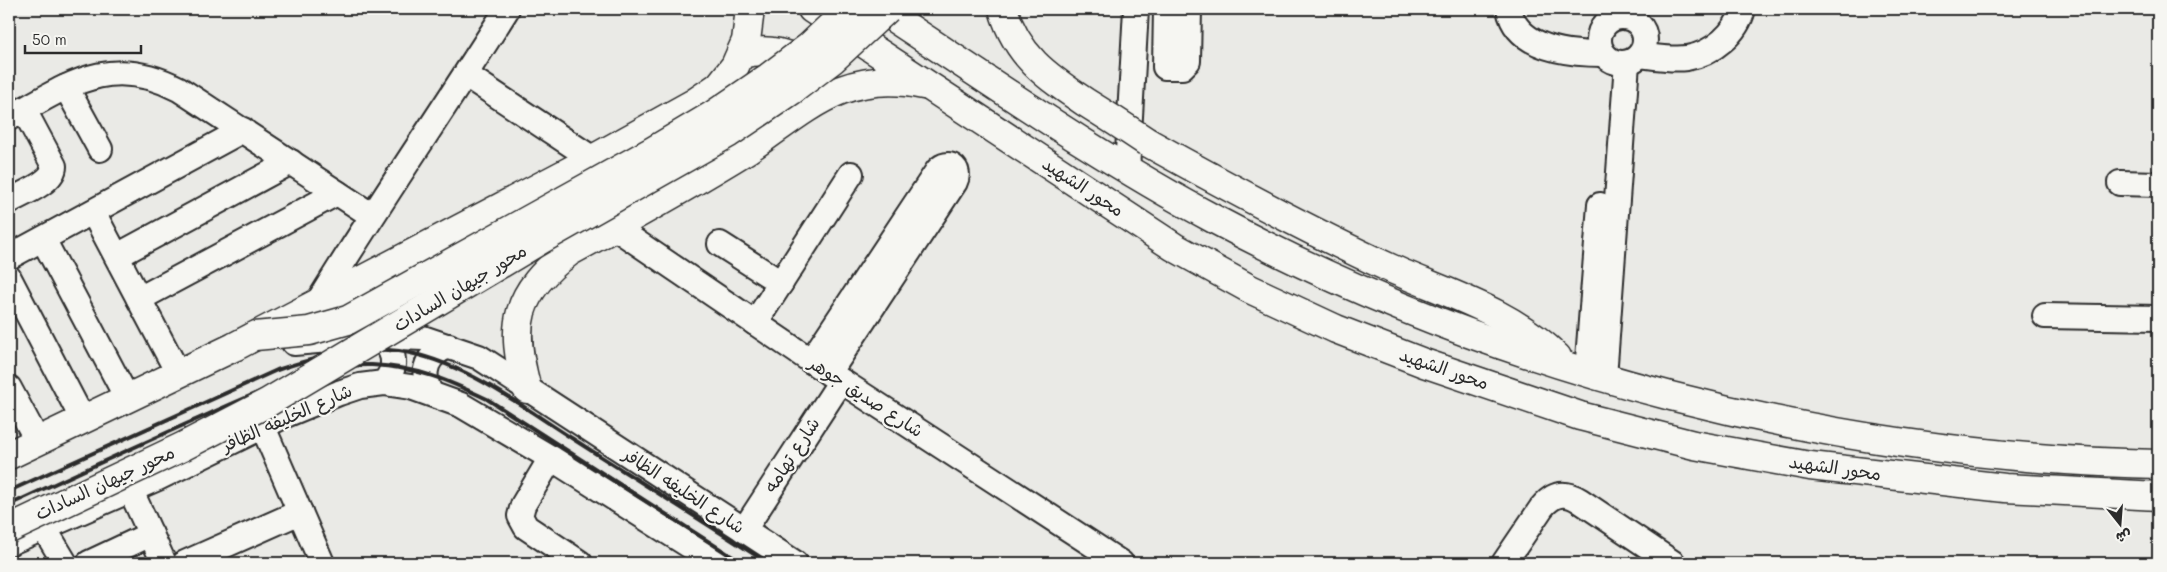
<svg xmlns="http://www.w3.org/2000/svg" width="2167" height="572" font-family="Mali,'Playpen Sans Arabic',sans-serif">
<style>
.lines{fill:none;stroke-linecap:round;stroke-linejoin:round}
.minor-casing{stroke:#2b2b2b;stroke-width:28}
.major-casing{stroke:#2b2b2b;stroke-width:31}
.minor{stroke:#f6f6f2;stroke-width:24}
.major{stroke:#f6f6f2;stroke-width:28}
.rail{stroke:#2b2b2b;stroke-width:4}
.major-bridge-casing{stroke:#2b2b2b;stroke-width:31;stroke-linecap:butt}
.major-bridge{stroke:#f6f6f2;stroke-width:28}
.labels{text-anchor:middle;stroke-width:4.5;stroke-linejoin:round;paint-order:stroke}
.street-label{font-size:18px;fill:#2b2b2b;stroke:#f6f6f2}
</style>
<rect width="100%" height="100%" fill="#eaeae6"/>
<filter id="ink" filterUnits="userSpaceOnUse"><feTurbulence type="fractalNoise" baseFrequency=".02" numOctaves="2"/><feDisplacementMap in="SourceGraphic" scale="10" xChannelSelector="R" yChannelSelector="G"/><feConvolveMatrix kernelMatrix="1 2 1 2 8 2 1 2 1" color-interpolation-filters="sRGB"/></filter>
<g filter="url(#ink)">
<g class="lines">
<g class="minor-casing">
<g id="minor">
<polyline points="1166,9 1165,67 1182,67 1188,61 1189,9"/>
<path d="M1509,9C1517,49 1570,54 1603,54"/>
<circle cx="1622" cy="40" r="23"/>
<path d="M1640,55C1655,57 1672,60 1687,58C1712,54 1737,33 1743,9"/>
<polyline points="466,75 593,159"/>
<polyline points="66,87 100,149"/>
<path d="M9,118C69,85 110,53 179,89L371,215"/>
<polyline points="1127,170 1136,9"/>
<polyline points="2120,183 2158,184"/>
<path d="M9,201C22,194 54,182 54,166L24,110"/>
<polyline points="93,212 178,373"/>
<polyline points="614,227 829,373 1121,563"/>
<polyline points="43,239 127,398"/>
<polyline points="720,244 781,283"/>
<polyline points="117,256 291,162"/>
<polyline points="9,257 243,130"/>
<polyline points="9,278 83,420"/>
<polyline points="139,299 337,193"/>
<path d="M317,304C378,204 445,108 507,9"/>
<polyline points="2045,316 2158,318"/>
<polyline points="755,323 851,174"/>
<path d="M375,336C395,347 399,366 384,383"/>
<polyline points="294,343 375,336 423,338 479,357 795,563"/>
<path d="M811,361L938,170C948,159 962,168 955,182L829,373"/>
<polyline points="1587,372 1600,205"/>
<polyline points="1604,377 1627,63"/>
<polyline points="9,388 38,442"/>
<path d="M430,393C420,371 427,354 449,346"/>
<polyline points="263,427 322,563"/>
<polyline points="551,458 523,505 520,516 526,527 580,563"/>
<polyline points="131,491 164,563"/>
<polyline points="44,528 65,563"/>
<polyline points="744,530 841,381"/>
<polyline points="9,543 158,478 288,414 339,393 360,386 384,383 411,387 461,405 551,458 717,563"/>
<polyline points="89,563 151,534"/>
<polyline points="185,563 300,512"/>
<path d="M1504,563L1542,507C1553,494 1564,491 1579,500L1673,563"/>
</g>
</g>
<g class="major-casing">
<g id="major">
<polyline points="812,9 1174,247 1250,289 1336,329 1424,363 1580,416 1694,445 1810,466 2005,488 2158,496"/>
<path d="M880,9C990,81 1098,157 1214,219C1500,372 1834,457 2158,464"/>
<path d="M741,54C766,48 791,51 810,70"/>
<path d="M1147,142C1226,186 1307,230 1390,268C1448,294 1510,311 1557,357"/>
<path d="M527,389C509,325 515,293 569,252C629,219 690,185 748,149C778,129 808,103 841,90C868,80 896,79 924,85"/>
<polyline points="9,455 234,347 593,159 694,103 719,86 735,66 746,41 750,9"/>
</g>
</g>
<use href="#minor" class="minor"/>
<use href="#major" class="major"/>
<g class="rail">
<path d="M9,491L277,370C316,357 357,345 399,351C462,360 521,406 573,439C638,480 703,522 768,563"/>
<path d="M9,505C76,474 142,443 209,414C260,392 315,363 372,365C417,367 447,380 487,399L742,563"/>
</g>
<g class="major-bridge-casing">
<g id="major-bridge">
<path d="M1003,9C1017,56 1046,76 1085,102C1106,115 1126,128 1147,142"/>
<polyline points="255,336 309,331 348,320 651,152 713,115 769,77 809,47 849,9"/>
<polyline points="9,529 182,447 267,403 542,239 729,133 791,91 833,59 887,9"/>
</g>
</g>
<use href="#major-bridge" class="major-bridge"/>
</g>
</g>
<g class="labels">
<g class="street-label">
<text transform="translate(1083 187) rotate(33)" y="6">محور الشهيد</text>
<text transform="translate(460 288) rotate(-31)" y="6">محور جيهان السادات</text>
<text transform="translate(1444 369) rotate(19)" y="6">محور الشهيد</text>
<text transform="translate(866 397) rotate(33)" y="6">شارع صديق جوهر</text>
<text transform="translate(287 418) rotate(-24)" y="6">شارع الخليفه الظافر</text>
<text transform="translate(792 455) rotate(-57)" y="6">شارع تهامه</text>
<text transform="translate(1835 468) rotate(8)" y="6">محور الشهيد</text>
<text transform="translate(105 483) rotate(-25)" y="6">محور جيهان السادات</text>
<text transform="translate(684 491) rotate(33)" y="6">شارع الخليفه الظافر</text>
</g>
</g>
<rect width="2167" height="572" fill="none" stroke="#f6f6f2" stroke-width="30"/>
<rect x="15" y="15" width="2137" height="542" fill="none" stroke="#2b2b2b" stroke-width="2" filter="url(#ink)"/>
<g transform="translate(2120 524) rotate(163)" stroke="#f6f6f2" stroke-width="4" paint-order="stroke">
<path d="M0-4L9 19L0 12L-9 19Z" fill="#2b2b2b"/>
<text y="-8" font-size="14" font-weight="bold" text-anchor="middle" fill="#2b2b2b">ش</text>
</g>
<path d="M25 45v8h116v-8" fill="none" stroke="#2b2b2b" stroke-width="2.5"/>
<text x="32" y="45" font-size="15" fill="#2b2b2b" stroke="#f6f6f2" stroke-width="4" paint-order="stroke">50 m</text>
</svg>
